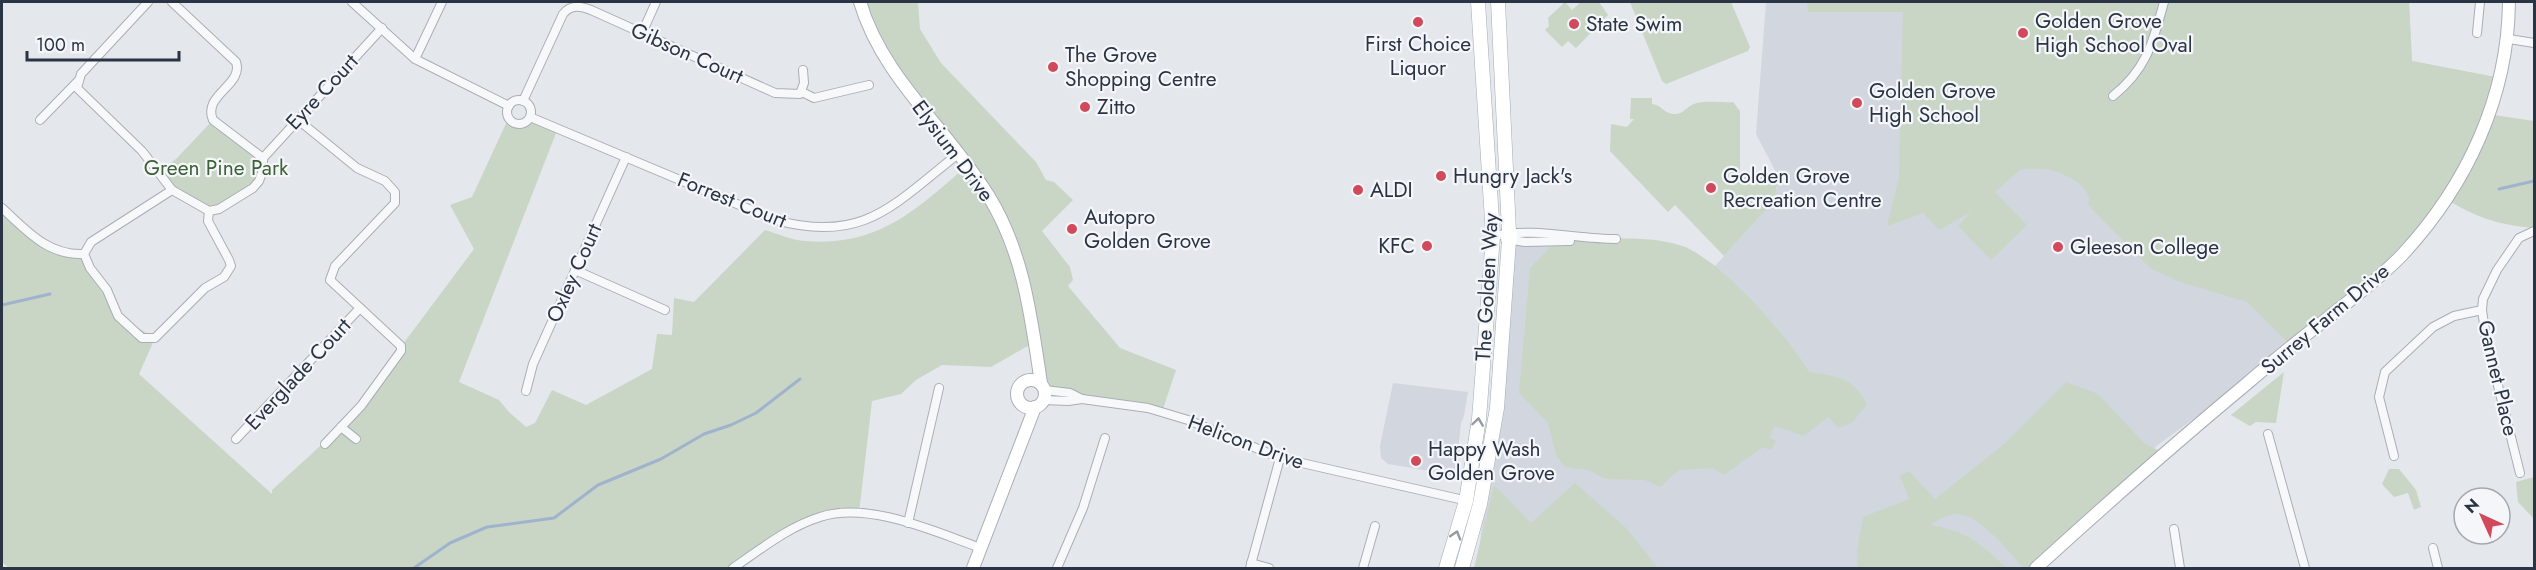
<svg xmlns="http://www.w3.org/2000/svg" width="2536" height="570" font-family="Jost,sans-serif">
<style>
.built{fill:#d2d6de}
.green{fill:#c9d6c5}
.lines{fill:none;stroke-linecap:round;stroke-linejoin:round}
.stream{stroke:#9fb4cc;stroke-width:3}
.street-casing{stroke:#a9aeb7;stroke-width:10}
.secondary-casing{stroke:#a9aeb7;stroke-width:14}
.primary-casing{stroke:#a3abb8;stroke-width:15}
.highway-casing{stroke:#8b94a3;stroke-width:16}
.street{stroke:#f7f8fa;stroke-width:8}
.secondary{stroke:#fff;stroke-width:12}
.primary{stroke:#fff;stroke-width:14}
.highway{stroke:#fff;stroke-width:15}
.oneway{stroke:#959aa2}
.poi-dot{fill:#d1495b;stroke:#f4f6f9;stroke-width:2}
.labels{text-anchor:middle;stroke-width:4.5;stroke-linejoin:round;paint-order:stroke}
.poi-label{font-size:21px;fill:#2b3445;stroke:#f4f6f9;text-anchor:start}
.street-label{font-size:21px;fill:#2b3445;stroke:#f4f6f9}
.park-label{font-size:21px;fill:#3f6138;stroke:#f4f6f9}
</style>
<rect width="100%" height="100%" fill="#e4e7ec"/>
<g class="built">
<polygon points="1766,2 2409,2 2412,61 2500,78 2285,351 2158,445 2033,568 1503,568 1480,544 1509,236 1616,239 1686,247 1715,266 1775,200 1778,176 1756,134"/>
<polygon points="1393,383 1468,392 1464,416 1461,423 1456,468 1453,475 1388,464 1381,458 1380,446"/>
</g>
<g class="green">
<path d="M861,2H918L920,29L941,63L1036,162L1046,180L1054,182L1073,200L1042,231L1070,267L1073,280L1068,286L1120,348L1176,370L1162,412L1045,390L1033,343L991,367L942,365L916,380L901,394L872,401L859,513L821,516L733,568H9L2,562V208L41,243L85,258L118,316L155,338L139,374L272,494V490L341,427L474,249L450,205L472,197L509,117L515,123L528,120L558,128L459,382L499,400L509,412L526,427L535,423L552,390L586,405L652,369L657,334L672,335L674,298L694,302L765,230C778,234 792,240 805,241C879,247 915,210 967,166L901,83Z"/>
<polygon points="1565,2 1572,10 1581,2 1599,2 1608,15 1576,48 1568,41 1562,47 1545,30 1549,26 1548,18"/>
<polygon points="1630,2 1731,2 1750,47 1748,51 1666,84 1662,81"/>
<path d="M1807,2H2409L2412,61L2500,78L2464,173L2401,255L2291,346L2247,302L2180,282L2150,268L2088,205C2095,188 2065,173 2050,170C2041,168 2030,169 2021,169L1995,192L2027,225L1991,260L1958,226L1971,212L1939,230L1923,213L1887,226L1899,177L1903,12H1808Z"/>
<path d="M1631,98H1652V104C1661,105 1664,113 1673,114C1683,115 1686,107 1694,104C1704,100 1722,103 1733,102L1740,111V173L1778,176L1775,200L1724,256L1675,205L1668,212L1610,151L1611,124L1627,127L1634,119H1630Z"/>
<path d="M2494,115L2534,121V228C2501,225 2480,219 2451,202L2478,154Z"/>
<polygon points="213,120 263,158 259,181 209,211 185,198 158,172 176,159"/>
<path d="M1585,239C1616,239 1653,236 1682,246C1720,259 1789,337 1809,372C1837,376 1853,377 1867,404L1853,422L1839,428L1828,417L1804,436L1775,426L1769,438L1776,441L1771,450L1763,447L1724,475L1712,468L1679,470L1660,487L1645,480L1606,479L1588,470L1565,467L1556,455L1548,423L1519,393L1530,268L1554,243Z"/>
<polygon points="2284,372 2276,423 2256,422 2250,426 2231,415"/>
<path d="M2066,382L2098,394L2145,444L2165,453L2036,568H2023C2010,552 1979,514 1957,514C1948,514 1938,520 1931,525C1969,532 1979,543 2007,568H1858L1857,551L1863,517L1909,499L1900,476L1909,471L1935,499L2004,444Z"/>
<polygon points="2389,469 2399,469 2416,490 2421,507 2414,510 2408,493 2394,497 2382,484"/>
<polygon points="2534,477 2534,519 2518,502 2516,482"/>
<polygon points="1575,483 1626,528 1658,568 1474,568 1494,485 1531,523"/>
</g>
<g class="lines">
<g class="stream">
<polyline points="2499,189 2534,181"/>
<polyline points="2,305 50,294"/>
<polyline points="414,568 450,543 487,527 554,518 598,485 661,459 704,434 731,425 756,413 800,379"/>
</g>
<g class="street-casing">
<g id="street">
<polyline points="148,2 81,74 77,88 142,151 172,190 209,211 219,209 253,188 259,181 263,170 263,158"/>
<path d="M172,2L236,62C244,85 202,95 213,120L263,158"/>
<polyline points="352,2 415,59 509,106"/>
<polyline points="642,33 656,2"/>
<polyline points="2477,33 2480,2"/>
<polyline points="2509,39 2534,43"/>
<polyline points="415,59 442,2"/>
<polyline points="802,92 814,98 869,85"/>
<path d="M2113,96C2147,69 2153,42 2164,2"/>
<circle cx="519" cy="112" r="12"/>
<path d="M523,101L563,14C571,4 581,6 591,10L775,93L800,94L804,83L803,70"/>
<path d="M530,117L775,220C864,244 893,205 958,154"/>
<polyline points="297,119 357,168 385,181 395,192 395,203 335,266 330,280 401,346 401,351 361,406 325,444"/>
<polyline points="40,120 78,81"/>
<polyline points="263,158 382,28"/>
<polyline points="172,190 91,242 84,254 90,268 107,290 118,316 142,338 155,338 205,288 224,277 231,266 229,260 208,221 209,211"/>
<path d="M2,208C26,230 48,256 84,254"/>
<path d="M1493,236C1533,227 1576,239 1616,239"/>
<polyline points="1505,239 1525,242 1570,241"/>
<polyline points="575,270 665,310"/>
<polyline points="1045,390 1070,393 1082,399 1148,408 1188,420 1280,458 1468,501"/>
<polyline points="526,391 533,364 626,157"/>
<polyline points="1044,400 1068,401 1082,399"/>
<polyline points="341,427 356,439"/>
<polyline points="2268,434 2305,568"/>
<polyline points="236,439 360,308"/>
<polyline points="2394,456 2379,397 2385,372 2433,327 2454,316 2482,310"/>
<polyline points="2520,473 2486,338 2482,310 2483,299 2497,270 2519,238 2534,231"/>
<polyline points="908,523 939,388"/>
<polyline points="2174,529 2180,568"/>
<polyline points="2433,548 2438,568"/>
<polyline points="1251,563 1269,568"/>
<path d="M733,568C761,549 788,527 820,517C869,501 935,532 981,548"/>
<polyline points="1057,568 1083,508 1105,438"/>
<polyline points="1250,568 1280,458"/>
<polyline points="1363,568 1375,526"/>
</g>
</g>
<g class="secondary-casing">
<g id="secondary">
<path d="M860,2C883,79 947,128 988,195C1024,253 1031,317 1041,383"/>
<circle cx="1031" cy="394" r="14"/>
<polyline points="973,568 1035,407"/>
<path d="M2036,568C2104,506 2173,445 2244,386C2272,362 2300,339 2329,317C2354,297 2380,278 2402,255C2467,185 2508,97 2509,2"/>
</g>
</g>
<g class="primary-casing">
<g id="primary">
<polyline points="1498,2 1509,232"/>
<polyline points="1446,568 1466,501 1479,419 1493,236 1478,2"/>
<polyline points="1462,568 1480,504 1497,408 1509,240"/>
</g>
</g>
<g class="highway-casing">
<polyline id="highway" points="1509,232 1509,240"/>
</g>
<use href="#street" class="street"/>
<use href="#secondary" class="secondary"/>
<use href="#primary" class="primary"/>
<use href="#highway" class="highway"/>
</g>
<defs><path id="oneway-chevron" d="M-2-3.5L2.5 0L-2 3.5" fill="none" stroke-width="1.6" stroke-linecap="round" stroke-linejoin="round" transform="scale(1.5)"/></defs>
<g class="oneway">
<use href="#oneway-chevron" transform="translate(1478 422) rotate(-82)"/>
<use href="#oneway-chevron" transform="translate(1456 535) rotate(-73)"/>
</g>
<g class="poi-dot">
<circle cx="1418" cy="22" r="6"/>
<circle cx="1574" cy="24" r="6"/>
<circle cx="2023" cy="33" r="6"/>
<circle cx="1053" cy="67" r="6"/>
<circle cx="1857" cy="103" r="6"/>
<circle cx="1085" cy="107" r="6"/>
<circle cx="1441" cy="176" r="6"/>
<circle cx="1711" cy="188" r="6"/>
<circle cx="1358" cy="190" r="6"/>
<circle cx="1072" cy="229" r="6"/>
<circle cx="1427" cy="246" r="6"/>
<circle cx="2058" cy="247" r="6"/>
<circle cx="1416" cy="461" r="6"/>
</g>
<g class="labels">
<g class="poi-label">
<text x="2035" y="28">Golden Grove<tspan x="2035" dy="24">High School Oval</tspan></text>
<text x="1586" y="31">State Swim</text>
<text x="1418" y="51" text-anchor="middle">First Choice<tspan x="1418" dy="24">Liquor</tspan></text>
<text x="1065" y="62">The Grove<tspan x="1065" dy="24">Shopping Centre</tspan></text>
<text x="1869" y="98">Golden Grove<tspan x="1869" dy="24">High School</tspan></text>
<text x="1097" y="114">Zitto</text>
<text x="1453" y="183">Hungry Jack's</text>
<text x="1723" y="183">Golden Grove<tspan x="1723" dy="24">Recreation Centre</tspan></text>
<text x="1370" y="197">ALDI</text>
<text x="1084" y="224">Autopro<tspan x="1084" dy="24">Golden Grove</tspan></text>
<text x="1415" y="253" text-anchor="end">KFC</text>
<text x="2070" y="254">Gleeson College</text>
<text x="1428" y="456">Happy Wash<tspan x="1428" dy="24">Golden Grove</tspan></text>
</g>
<g class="street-label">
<text transform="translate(687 53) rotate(24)" y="7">Gibson Court</text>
<text transform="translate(322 92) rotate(-47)" y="7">Eyre Court</text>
<text transform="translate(953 151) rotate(53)" y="7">Elysium Drive</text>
<text transform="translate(732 200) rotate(22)" y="7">Forrest Court</text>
<text transform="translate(574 273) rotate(-66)" y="7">Oxley Court</text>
<text transform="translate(1487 287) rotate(-87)" y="7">The Golden Way</text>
<text transform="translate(2325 319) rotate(-40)" y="7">Surrey Farm Drive</text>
<text transform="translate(298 374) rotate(-47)" y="7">Everglade Court</text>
<text transform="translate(2498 378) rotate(77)" y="7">Gannet Place</text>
<text transform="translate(1246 442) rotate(20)" y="7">Helicon Drive</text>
</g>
<g class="park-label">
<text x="216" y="175">Green Pine Park</text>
</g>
</g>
<rect width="2536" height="570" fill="none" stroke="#2b3445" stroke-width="6"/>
<g transform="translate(2482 516) rotate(315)"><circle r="28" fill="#f4f6f9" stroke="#a4a8b1" stroke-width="1.5"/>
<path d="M0-4.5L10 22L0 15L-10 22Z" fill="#d1495b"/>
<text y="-9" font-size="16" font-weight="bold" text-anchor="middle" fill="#2b3445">N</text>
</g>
<path d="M27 51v9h152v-9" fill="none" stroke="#2b3445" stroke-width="3"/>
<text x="36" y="51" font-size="18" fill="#2b3445" stroke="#f4f6f9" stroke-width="4.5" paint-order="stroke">100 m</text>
</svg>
